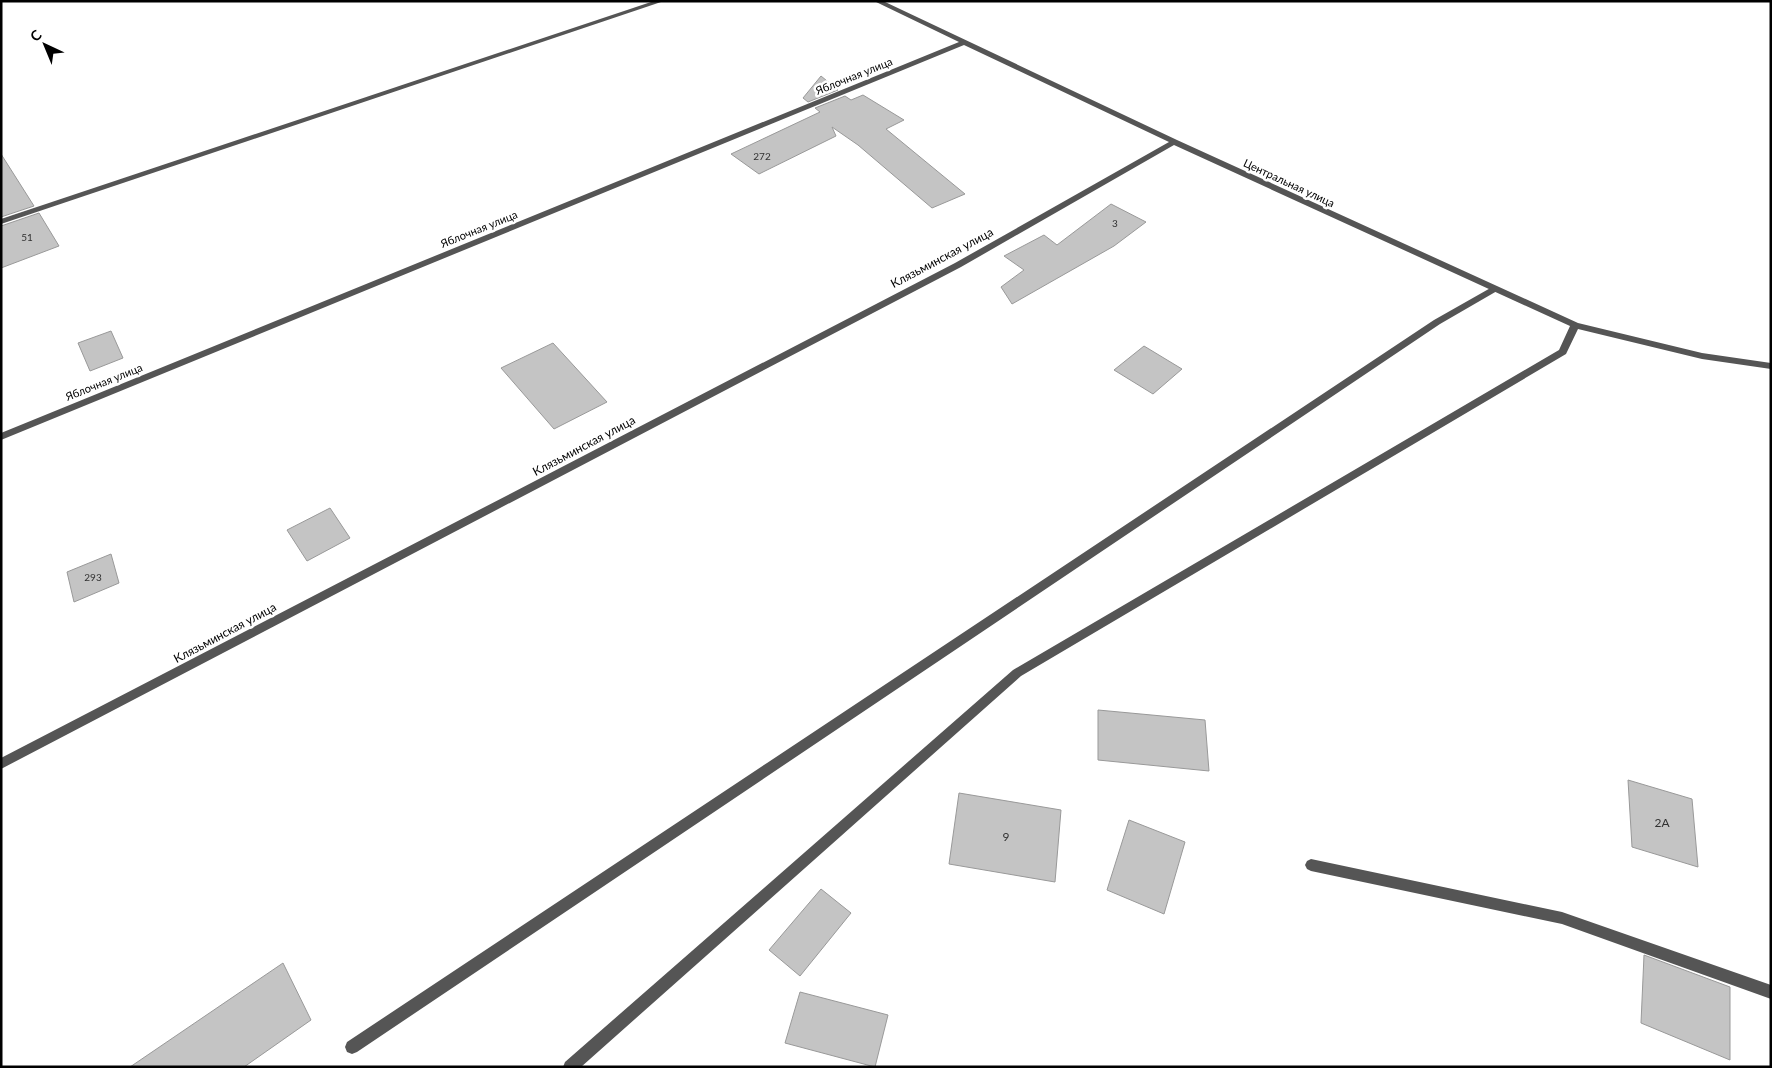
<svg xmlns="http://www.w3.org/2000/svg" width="1772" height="1068" font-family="Lato,sans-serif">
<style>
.building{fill:#c4c4c4;stroke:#999}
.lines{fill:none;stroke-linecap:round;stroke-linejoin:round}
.service{fill:#555;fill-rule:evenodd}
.minor{fill:#555;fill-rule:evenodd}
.labels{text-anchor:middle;stroke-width:5;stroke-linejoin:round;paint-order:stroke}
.number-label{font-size:10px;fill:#313131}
.far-street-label{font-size:11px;fill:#000;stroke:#fff}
.street-label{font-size:12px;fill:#000;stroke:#fff}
.near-number-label{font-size:12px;fill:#313131}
</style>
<rect width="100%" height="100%" fill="#fff"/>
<g class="building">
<polygon points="821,76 838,90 808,102 803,98"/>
<polygon points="863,95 904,120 886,129 965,194 932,208 858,145 832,127 836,136 759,174 731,154 820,112 815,108 845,96 851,100"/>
<polygon points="1,154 34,206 1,217"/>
<polygon points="1111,204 1146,222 1114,246 1012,304 1001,287 1024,270 1004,256 1044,235 1057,245"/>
<polygon points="39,213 59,246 1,268 1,226"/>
<polygon points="111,331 123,358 90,371 78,343"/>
<polygon points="553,343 607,402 554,429 501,368"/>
<polygon points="1144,346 1182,369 1153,394 1114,370"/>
<polygon points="330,508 350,538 307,561 287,530"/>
<polygon points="111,554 119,583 74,602 67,572"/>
<polygon points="1098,710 1205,720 1209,771 1098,760"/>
<polygon points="1628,780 1692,799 1698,867 1632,847"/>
<polygon points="959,793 1061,810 1055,882 949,864"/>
<polygon points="1129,820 1185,842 1164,914 1107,890"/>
<polygon points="821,889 851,913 800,976 769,950"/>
<polygon points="1644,955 1730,987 1730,1060 1641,1023"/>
<polygon points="283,963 311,1020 244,1067 130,1067"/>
<polygon points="800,992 888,1015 875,1067 785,1043"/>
</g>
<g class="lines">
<g class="service">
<polygon points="1494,286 1497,287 1497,291 1440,324 357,1052 352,1054 347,1052 345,1047 347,1042 1434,320"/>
<polygon points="1311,859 1562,912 1771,985 1771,999 1562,924 1311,871 1307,869 1305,865 1307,861"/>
</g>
<g class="minor">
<polygon points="654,1 664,1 1,224 1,219"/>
<polygon points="874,1 883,1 1177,140 1578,323 1702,353 1771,363 1771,369 1702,359 1578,329 1566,354 1021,676 581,1067 563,1067 565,1062 1013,670 1559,350 1570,326 1174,145 961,267 1,769 1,758 955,263 1169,142 964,45 1,440 1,433 959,42"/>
</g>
</g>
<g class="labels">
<g class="number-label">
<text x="762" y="160">272</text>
<text x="1115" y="227">3</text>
<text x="27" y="241">51</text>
<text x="93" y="581">293</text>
</g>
<g class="far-street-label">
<text transform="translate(854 76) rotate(-22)" y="4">Яблочная улица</text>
<text transform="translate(1289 183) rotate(25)" y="4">Центральная улица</text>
<text transform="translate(479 229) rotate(-22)" y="4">Яблочная улица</text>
<text transform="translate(104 382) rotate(-22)" y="4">Яблочная улица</text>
</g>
<g class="street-label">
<text transform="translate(942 258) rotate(-28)" y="4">Клязьминская улица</text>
<text transform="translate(584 446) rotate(-28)" y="4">Клязьминская улица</text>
<text transform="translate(225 633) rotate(-28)" y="4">Клязьминская улица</text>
</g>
<g class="near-number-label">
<text x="1662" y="827">2А</text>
<text x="1006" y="841">9</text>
</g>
</g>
<rect width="1772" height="1068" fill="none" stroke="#000000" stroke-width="5"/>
<g transform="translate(45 45) rotate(316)" stroke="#ffffff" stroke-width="4" paint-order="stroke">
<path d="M0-4L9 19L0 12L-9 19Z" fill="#000000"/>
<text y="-8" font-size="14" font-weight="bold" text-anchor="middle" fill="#000000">С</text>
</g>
</svg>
